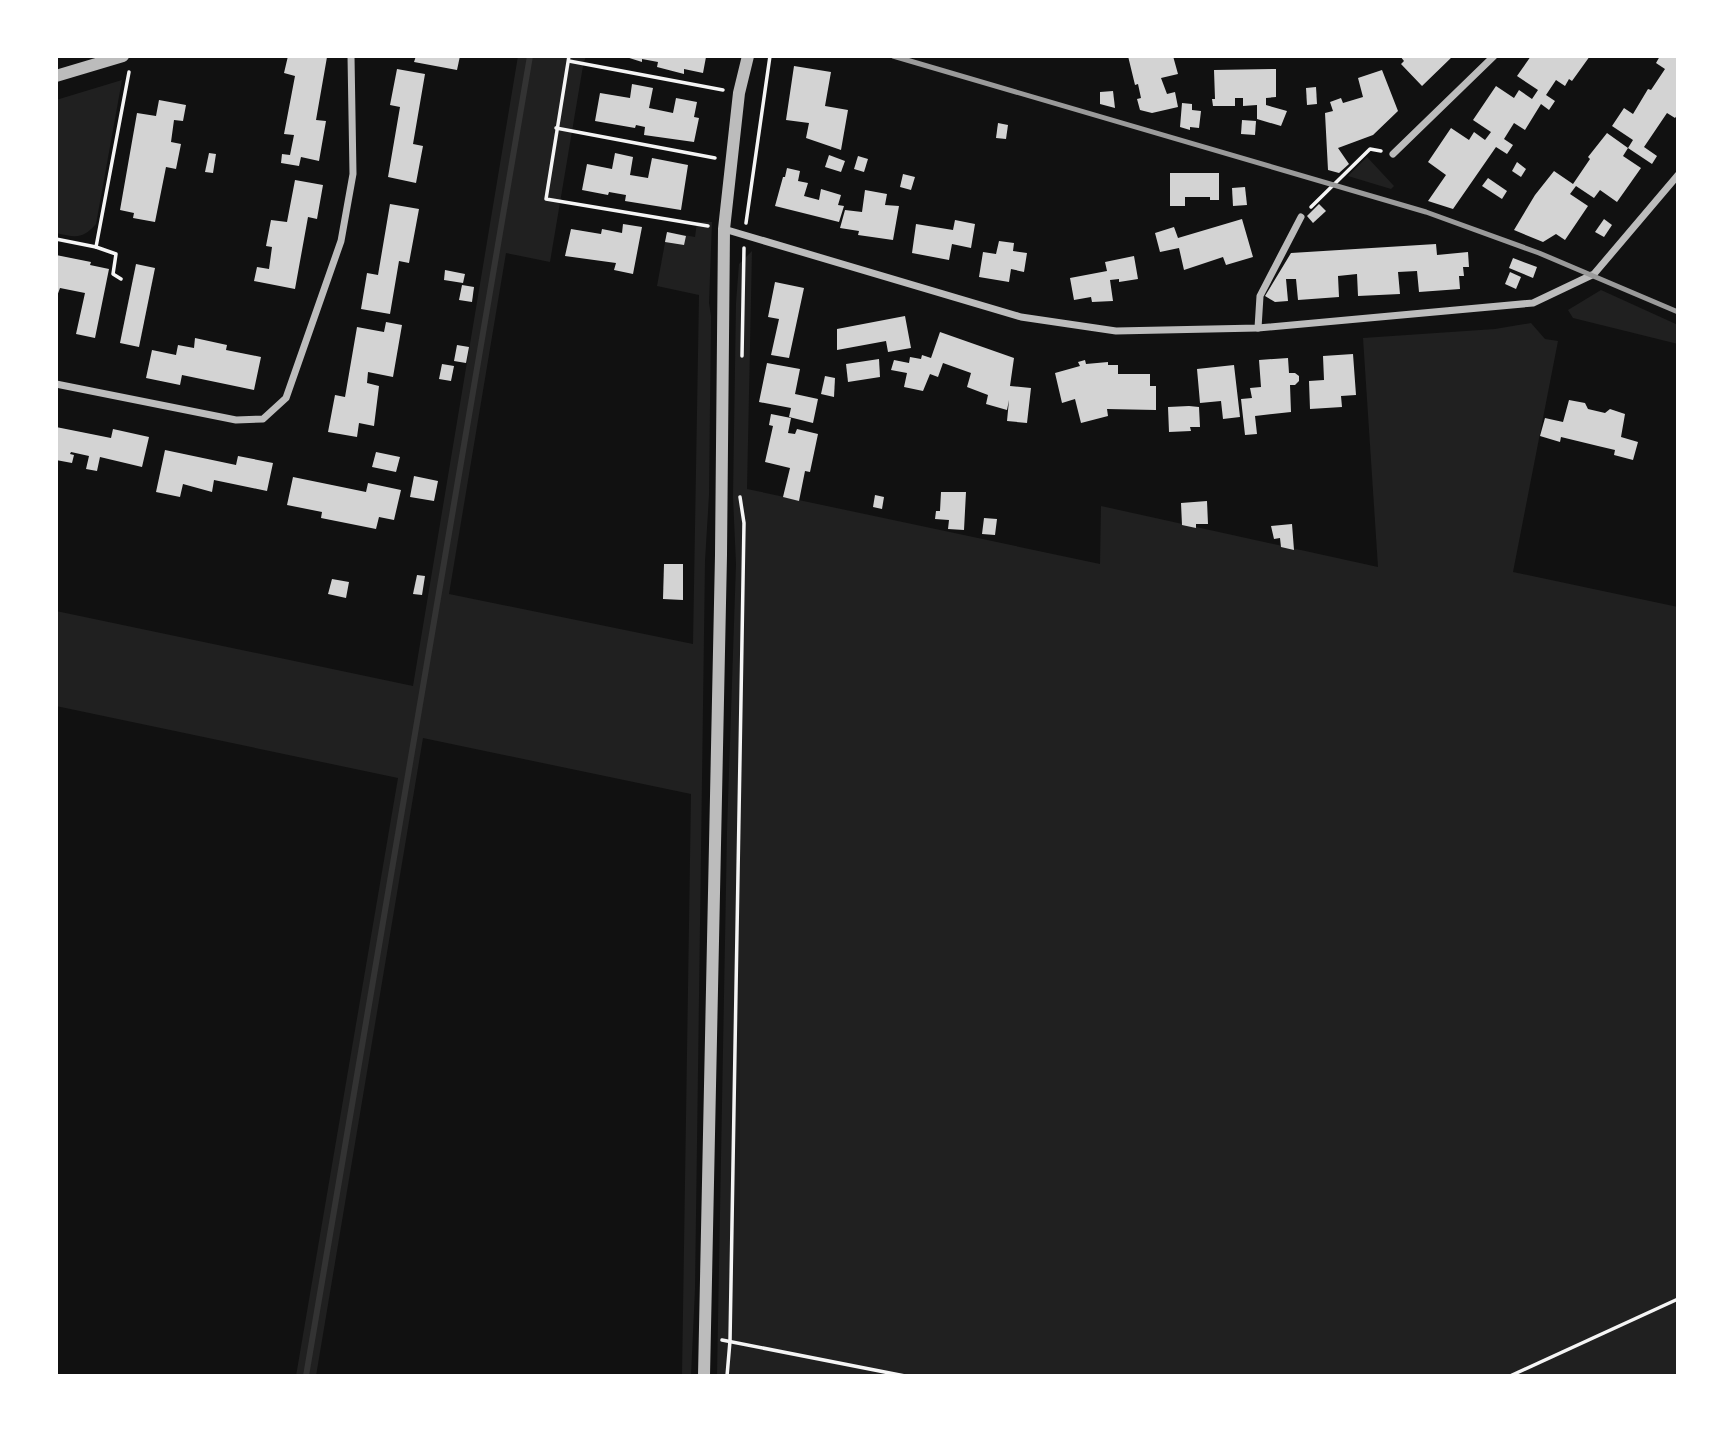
<svg xmlns="http://www.w3.org/2000/svg" width="1734" height="1432" font-family="Lato,sans-serif">
<style>
.green{fill:#202020}
.lines{fill:none;stroke-linecap:round;stroke-linejoin:round}
.stream{stroke:#333;stroke-width:6}
.building{fill:#d3d3d3}
.path{stroke:#f5f5f5;stroke-width:3.5}
.minor{stroke:#bcbcbc;stroke-width:7}
.tertiary{stroke:#bcbcbc;stroke-width:12}
.rail{stroke:#9a9a9a;stroke-width:5}
</style>
<rect width="100%" height="100%" fill="#111"/>
<g class="green">
<polygon points="518,56 586,56 583,66 550,262 506,253 449,594 693,644 699,295 657,286 667,232 695,237 697,222 712,222 709,303 711,316 709,495 705,561 695,1289 691,1376 682,1376 691,794 423,738 316,1376 296,1376 398,778 56,706 56,611 413,686"/>
<path d="M122,80L96,224C82,240 75,237 56,233V100Z"/>
<polygon points="1367,157 1394,186 1391,189 1348,176"/>
<polygon points="752,251 747,489 1100,564 1101,506 1378,567 1363,338 1495,329 1531,323 1545,339 1558,341 1513,572 1678,607 1678,1376 717,1376 727,832 736,564 733,497 736,303 739,264"/>
<polygon points="1601,290 1678,325 1678,344 1573,318 1568,310"/>
</g>
<g class="lines">
<polyline class="stream" points="306,1376 530,56"/>
</g>
<g class="building">
<polygon points="288,56 327,57 316,120 326,121 319,161 301,157 299,166 281,163 282,154 290,155 294,135 284,134 295,76 284,73"/>
<polygon points="416,56 460,56 457,70 414,62"/>
<polygon points="623,56 703,56 706,57 703,73 684,69 684,74 657,67 658,62 642,59 642,62"/>
<polygon points="1128,56 1173,56 1178,74 1161,78 1167,94 1175,92 1178,107 1152,113 1140,110 1137,99 1141,98 1138,84 1135,85"/>
<polygon points="1400,56 1453,56 1422,86 1401,64 1404,61"/>
<polygon points="1531,56 1590,56 1572,81 1569,79 1565,86 1556,80 1546,95 1555,101 1549,110 1541,104 1525,130 1514,123 1504,139 1513,145 1507,154 1496,147 1453,209 1428,201 1446,175 1428,162 1451,128 1469,140 1474,132 1485,140 1491,132 1473,120 1496,86 1514,98 1519,90 1532,99 1538,90 1517,76"/>
<polygon points="1660,56 1678,56 1678,114 1675,118 1667,113 1644,147 1657,156 1652,164 1628,148 1633,140 1612,126 1624,108 1633,114 1648,89 1651,90 1665,69 1656,63"/>
<polygon points="794,66 831,72 825,106 848,110 841,150 806,138 809,123 786,120"/>
<polygon points="397,69 425,74 413,144 423,146 416,183 388,177 400,107 390,105"/>
<polygon points="1276,69 1276,97 1266,98 1266,105 1287,111 1281,126 1257,119 1257,105 1243,106 1243,98 1235,98 1235,106 1213,106 1212,99 1215,99 1214,70"/>
<polygon points="1382,70 1398,111 1373,135 1338,148 1349,164 1339,173 1328,170 1325,113 1333,111 1330,102 1341,98 1343,103 1363,97 1358,78"/>
<polygon points="632,84 653,88 649,108 673,113 676,98 697,102 694,117 699,118 694,142 644,135 645,127 636,125 635,128 595,121 600,93 630,98"/>
<polygon points="1316,87 1317,104 1307,105 1306,88"/>
<polygon points="1113,91 1115,108 1100,104 1100,92"/>
<polygon points="159,100 186,105 183,121 174,120 171,142 181,144 176,169 166,167 155,222 133,218 134,213 120,210 137,113 156,116"/>
<polygon points="1182,103 1192,104 1192,110 1201,111 1199,128 1190,127 1190,130 1180,127"/>
<polygon points="1242,120 1256,121 1255,135 1241,134"/>
<polygon points="998,123 1008,125 1006,139 996,138"/>
<polygon points="1607,133 1628,148 1623,156 1641,168 1617,202 1600,190 1594,198 1576,186 1570,194 1588,206 1565,240 1556,234 1543,242 1514,230 1535,195 1554,171 1573,184 1590,159 1588,157"/>
<polygon points="209,153 216,154 213,173 205,172"/>
<polygon points="615,153 633,157 630,175 648,178 652,158 688,165 681,210 625,201 626,195 609,192 608,195 582,190 587,164 612,169"/>
<polygon points="829,155 845,161 841,172 825,167"/>
<polygon points="858,156 868,159 864,172 854,169"/>
<polygon points="1517,162 1526,169 1521,177 1512,171"/>
<polygon points="787,168 800,171 798,181 808,183 804,196 819,200 821,189 841,195 838,205 844,206 839,222 775,206 783,177 785,177"/>
<polygon points="1170,173 1219,173 1219,200 1210,200 1210,197 1185,197 1185,206 1170,206"/>
<polygon points="903,174 915,177 911,190 900,187"/>
<polygon points="1488,178 1507,191 1502,199 1482,186"/>
<polygon points="295,180 323,185 317,219 308,217 295,289 254,281 257,267 269,269 272,247 266,246 271,220 287,222"/>
<polygon points="1245,187 1247,205 1233,206 1232,188"/>
<polygon points="865,190 887,194 885,205 899,206 893,240 858,235 859,231 840,228 845,210 862,212"/>
<polygon points="390,204 419,209 409,263 399,261 390,314 361,309 367,273 378,275"/>
<polygon points="1319,204 1326,211 1313,223 1307,216"/>
<polygon points="1242,219 1253,257 1226,265 1223,257 1184,270 1179,248 1160,252 1155,233 1174,227 1178,238"/>
<polygon points="1604,219 1612,225 1604,237 1595,232"/>
<polygon points="955,220 975,224 971,248 952,244 949,260 912,253 916,224 953,230"/>
<polygon points="623,224 642,227 633,274 614,270 616,263 565,256 571,229 601,234 602,229 622,233"/>
<polygon points="667,232 686,236 684,245 665,242"/>
<polygon points="999,241 1014,243 1013,251 1027,253 1024,272 1011,269 1009,282 979,277 983,252 996,254"/>
<polygon points="1436,244 1437,255 1468,252 1469,267 1463,267 1464,276 1459,276 1460,289 1419,292 1417,271 1398,272 1400,294 1358,296 1357,274 1338,276 1339,297 1298,300 1296,279 1286,279 1288,301 1275,302 1265,296 1291,253"/>
<polygon points="56,255 91,262 90,265 109,269 95,338 76,334 85,293 60,288 56,299"/>
<polygon points="1134,256 1138,279 1119,282 1119,279 1110,280 1113,301 1092,302 1091,297 1074,300 1070,278 1107,271 1105,262"/>
<polygon points="1513,258 1537,267 1533,278 1509,268"/>
<polygon points="136,264 155,268 139,347 120,343"/>
<polygon points="445,270 465,274 463,283 444,280"/>
<polygon points="1510,272 1521,277 1516,289 1505,284"/>
<polygon points="775,282 804,288 789,358 771,355 779,319 768,317"/>
<polygon points="462,285 474,287 472,302 459,300"/>
<polygon points="905,316 911,348 888,352 886,341 837,350 837,329"/>
<polygon points="386,322 402,325 393,377 368,372 367,383 379,386 374,426 359,423 357,437 328,432 335,395 345,397 357,327 384,332"/>
<polygon points="940,332 1014,358 1010,386 1031,388 1027,423 1007,421 1009,400 1007,410 986,404 988,395 967,387 971,373 943,363 938,377 930,374 923,391 904,387 907,373 891,370 894,360 909,363 910,357 921,359 922,355 931,358"/>
<polygon points="195,338 227,345 226,350 261,357 254,390 182,375 180,385 146,378 152,350 176,355 178,345 194,348"/>
<polygon points="457,345 469,347 466,363 454,361"/>
<polygon points="1353,354 1356,395 1341,396 1342,407 1310,409 1309,381 1324,380 1323,356"/>
<polygon points="1288,358 1289,373 1295,373 1299,376 1299,381 1295,385 1290,385 1291,412 1255,416 1257,434 1245,435 1241,399 1252,398 1250,388 1261,387 1259,360"/>
<polygon points="879,359 880,377 848,382 846,364"/>
<polygon points="1085,360 1086,364 1108,362 1108,365 1118,365 1118,374 1150,374 1150,386 1156,386 1156,410 1107,409 1108,416 1081,423 1075,399 1062,403 1055,373 1080,366 1078,362"/>
<polygon points="767,363 800,369 795,394 818,399 813,423 789,417 791,408 759,402"/>
<polygon points="442,364 454,366 451,381 439,379"/>
<polygon points="1234,365 1240,417 1223,419 1221,401 1200,403 1197,369"/>
<polygon points="825,376 835,378 834,397 821,394"/>
<polygon points="1569,400 1585,403 1588,409 1605,413 1610,409 1625,414 1621,437 1638,442 1633,460 1614,455 1615,450 1598,446 1561,437 1560,442 1540,436 1545,418 1563,422"/>
<polygon points="1189,406 1199,407 1200,427 1190,427 1191,431 1169,432 1168,407"/>
<polygon points="771,414 791,418 788,433 795,434 797,429 818,434 810,472 805,471 799,501 783,497 790,468 765,462 773,426 769,425"/>
<polygon points="56,427 111,438 113,429 149,437 142,467 100,457 97,471 86,469 89,456 71,452 70,454 74,455 72,463 56,460"/>
<polygon points="165,450 236,465 238,456 273,463 267,491 214,480 212,492 183,484 180,497 156,492"/>
<polygon points="376,452 400,457 396,472 372,467"/>
<polygon points="414,476 438,481 434,501 410,497"/>
<polygon points="293,477 366,492 368,483 401,490 394,520 379,517 376,529 321,518 322,512 287,505"/>
<polygon points="941,492 966,492 964,530 948,529 949,520 935,519 936,511 940,511"/>
<polygon points="875,495 884,497 882,509 873,507"/>
<polygon points="1207,501 1208,524 1196,524 1196,528 1182,525 1181,503"/>
<polygon points="984,518 997,519 995,535 982,534"/>
<polygon points="1292,524 1294,550 1281,547 1280,538 1274,539 1271,526"/>
<polygon points="664,564 683,564 683,600 663,599"/>
<polygon points="417,575 425,576 422,595 413,594"/>
<polygon points="332,579 349,582 346,598 328,594"/>
</g>
<g class="lines">
<g class="path">
<polyline points="569,56 546,199 708,226"/>
<polyline points="569,61 723,90"/>
<polyline points="556,128 715,158"/>
<polyline points="1311,207 1370,149 1381,151"/>
<polyline points="746,223 770,56"/>
<polyline points="56,239 96,247 129,72"/>
<polyline points="96,247 116,254 113,274 121,279"/>
<polyline points="742,356 744,248"/>
<polyline points="722,1340 905,1376"/>
<polyline points="727,1376 730,1341 744,523 740,497"/>
<polyline points="1510,1376 1678,1299"/>
</g>
<g class="minor">
<polyline points="1393,154 1494,56"/>
<polyline points="724,229 1021,317 1116,331 1258,328 1533,303 1594,274 1678,175"/>
<polyline points="1258,328 1260,296 1301,217"/>
<polyline points="56,384 236,420 263,419 286,398 341,241 353,174 351,56"/>
</g>
<g class="tertiary">
<polyline points="56,76 123,56"/>
<polyline points="704,1376 721,555 724,229 739,93 748,56"/>
</g>
<polyline class="rail" points="893,56 1426,212 1539,253 1678,312"/>
</g>
<rect width="1734" height="1432" fill="none" stroke="#ffffff" stroke-width="116"/>
</svg>
